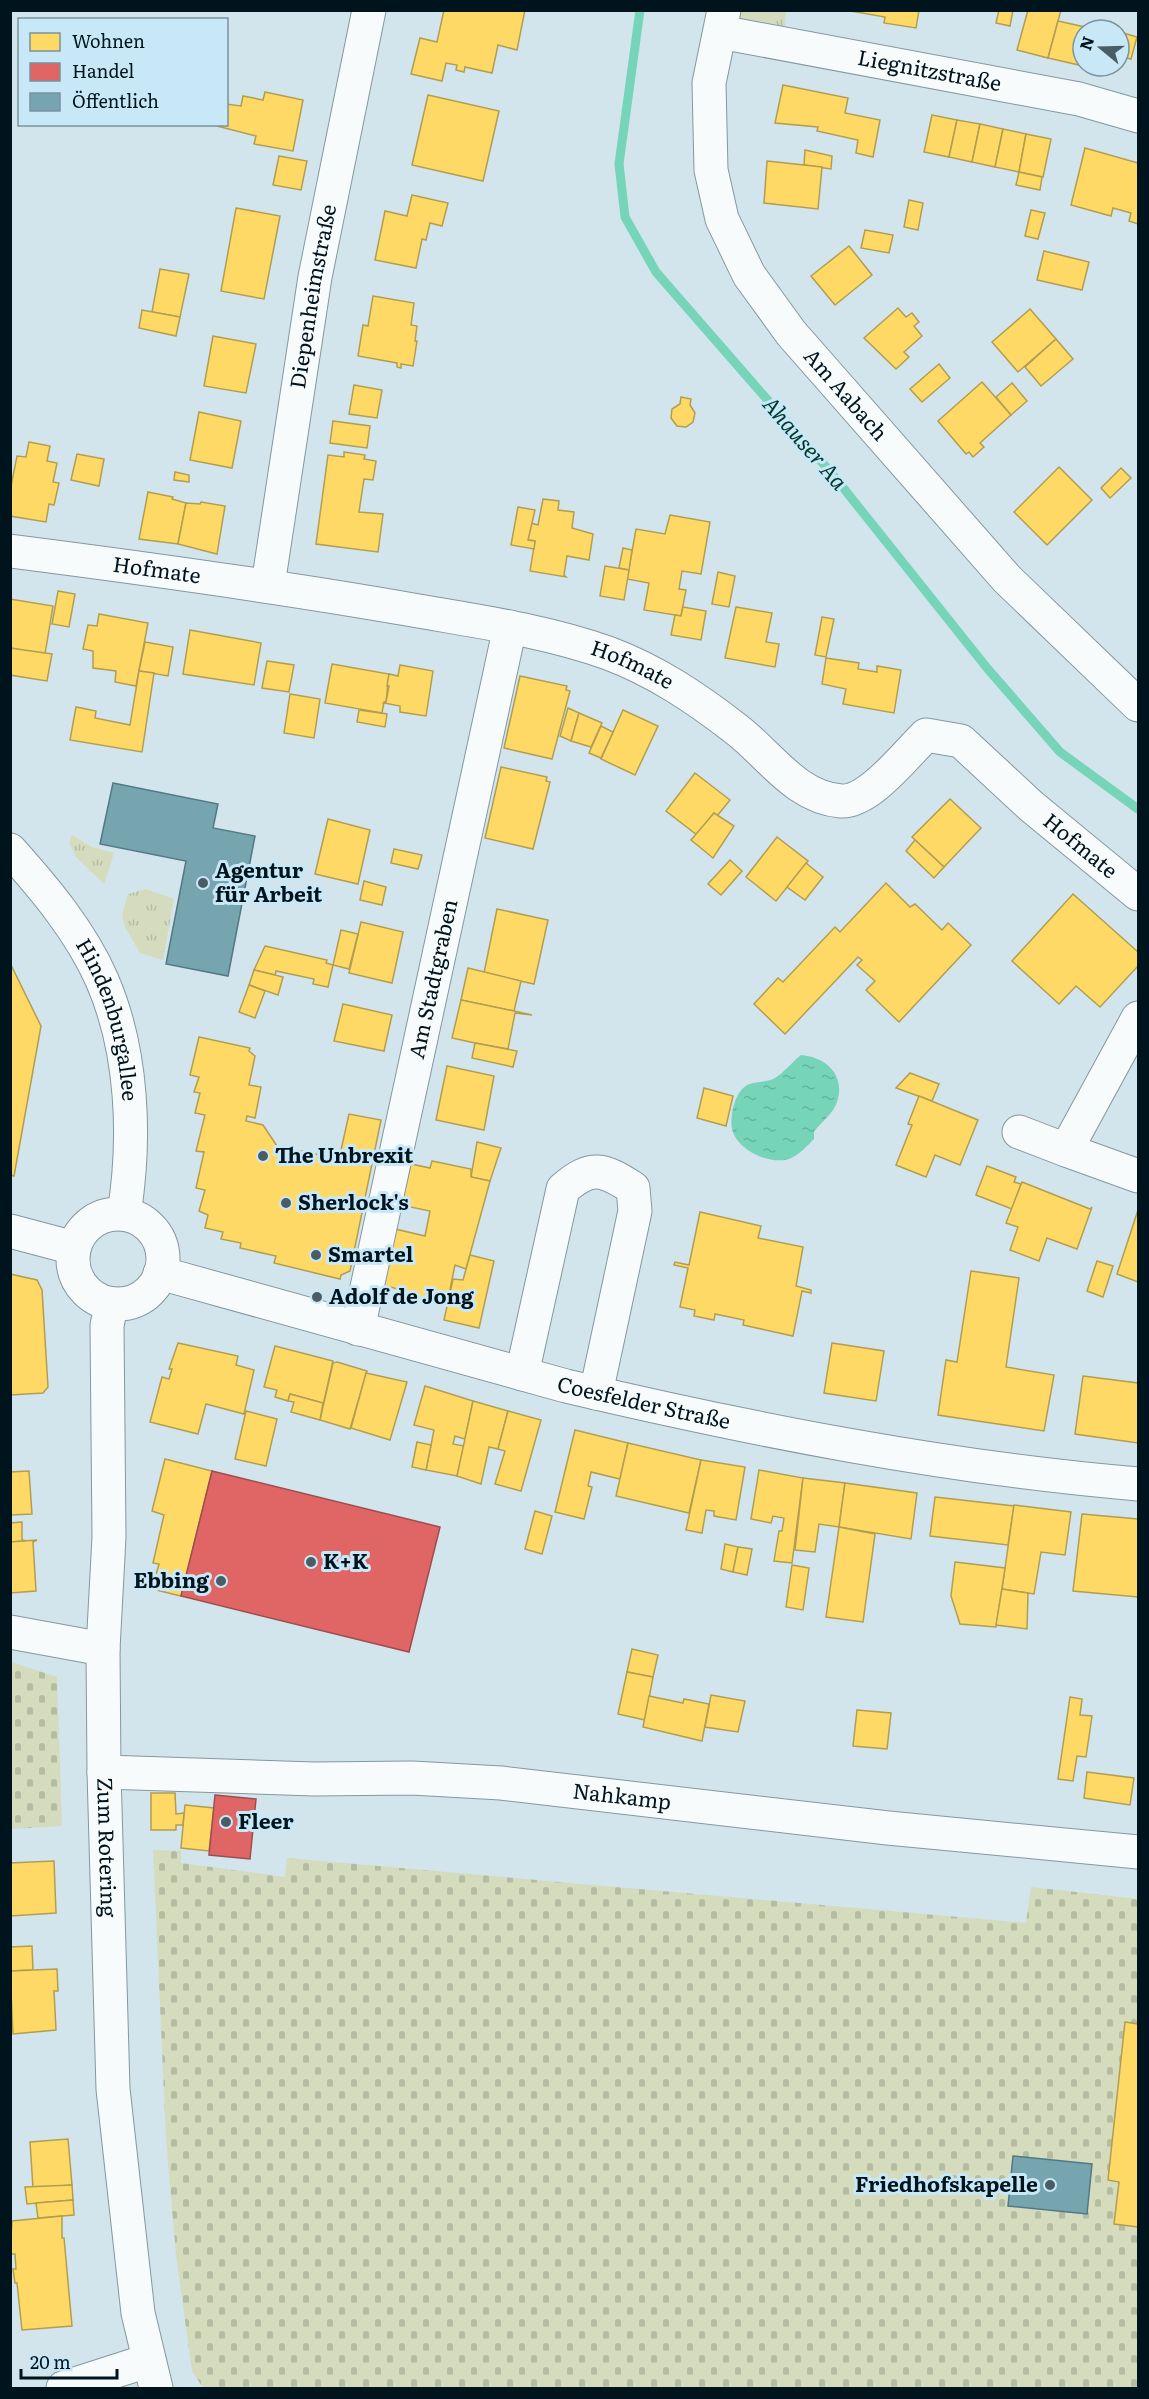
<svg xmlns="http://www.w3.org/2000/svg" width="1149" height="2399" font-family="Literata,serif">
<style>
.grass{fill:url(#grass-tufts)}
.cemetery{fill:url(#cemetery-stones)}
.water{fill:url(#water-ripples)}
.homes{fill:#ffd966;stroke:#b29e50;stroke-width:1.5}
.shops{fill:#e06666;stroke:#9d4d50;stroke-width:1.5}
.public{fill:#76a5af;stroke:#537a84;stroke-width:1.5}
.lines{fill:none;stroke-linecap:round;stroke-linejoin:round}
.stream{stroke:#76d4b9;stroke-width:9}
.minor-casing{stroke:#8398a0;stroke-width:35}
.minor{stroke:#f8fbfc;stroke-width:33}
.poi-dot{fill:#4a5d66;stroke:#c8e8f7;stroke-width:2}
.labels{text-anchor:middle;stroke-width:6;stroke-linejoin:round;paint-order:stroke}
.street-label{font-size:21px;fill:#00141e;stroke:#c8e8f7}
.poi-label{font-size:21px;font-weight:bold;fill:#00141e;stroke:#c8e8f7;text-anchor:start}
.water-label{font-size:22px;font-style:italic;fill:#003a2a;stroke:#c8e8f7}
</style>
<defs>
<pattern id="grass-tufts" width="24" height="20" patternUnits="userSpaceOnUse" patternTransform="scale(1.5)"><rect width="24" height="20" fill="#d4dcbd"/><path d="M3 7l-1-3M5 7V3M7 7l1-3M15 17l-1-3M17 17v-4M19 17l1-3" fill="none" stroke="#b4bca2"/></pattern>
<pattern id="cemetery-stones" width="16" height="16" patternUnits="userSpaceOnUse" patternTransform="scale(1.5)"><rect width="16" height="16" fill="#d4dcbd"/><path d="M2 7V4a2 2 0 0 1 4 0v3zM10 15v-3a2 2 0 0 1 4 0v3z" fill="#b4bca2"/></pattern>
<pattern id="water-ripples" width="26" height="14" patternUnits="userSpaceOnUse" patternTransform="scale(1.5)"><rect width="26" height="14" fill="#76d4b9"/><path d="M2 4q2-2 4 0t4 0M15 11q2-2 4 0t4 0" fill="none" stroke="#64b59f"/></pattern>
</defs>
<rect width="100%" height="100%" fill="#d2e4ec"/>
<g class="grass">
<polygon points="735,11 786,11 784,28 739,19"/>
<polygon points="72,835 92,847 114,853 104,884 76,857 69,843"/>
<polygon points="146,889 174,899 163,960 140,953 125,927 122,915 128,894"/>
</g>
<g class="cemetery">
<polygon points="11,1662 57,1677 62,1826 11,1829"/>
<polygon points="153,1850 181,1851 181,1863 285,1877 287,1858 1026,1923 1031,1887 1138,1899 1138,2388 203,2388 192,2371 176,2255 166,2138"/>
</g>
<path class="water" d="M801,1055C826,1057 846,1075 837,1102C834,1113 820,1123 814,1132V1139C807,1146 798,1156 789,1159C769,1165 737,1150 732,1129C730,1120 733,1104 737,1097C746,1078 758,1085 773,1079C782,1075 793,1061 801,1055Z"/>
<g class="homes">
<polygon points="444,10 525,10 517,50 498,45 492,73 465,67 464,72 456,70 457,65 446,63 442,81 411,74 420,38 437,42"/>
<polygon points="845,10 919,10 916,28 884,23 885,17"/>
<polygon points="999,10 1013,10 1010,26 996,23"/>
<polygon points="1028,10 1061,10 1048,58 1017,50"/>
<polygon points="1058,21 1089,28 1083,30 1083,51 1079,65 1048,58"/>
<polygon points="1120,32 1137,37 1131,59 1119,56"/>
<polygon points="1083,51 1083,66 1112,66 1110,73 1079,65"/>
<polygon points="783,85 848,98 845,113 880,120 873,157 856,153 858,140 817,131 818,127 775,123"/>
<polygon points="265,92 303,100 293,151 254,144 256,136 217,126 226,124 226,104 241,106 243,96 263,100"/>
<polygon points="428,95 499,111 483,181 412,165"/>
<polygon points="932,115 957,120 949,157 924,152"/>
<polygon points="957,120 980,124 972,162 949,157"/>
<polygon points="980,124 1003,129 995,167 972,162"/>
<polygon points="1003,129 1026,134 1019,172 995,167"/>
<polygon points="1026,134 1051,139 1043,177 1019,172"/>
<polygon points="1085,148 1138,163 1138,224 1129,221 1131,213 1113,208 1111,216 1071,205"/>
<polygon points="805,150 832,156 831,169 804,165"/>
<polygon points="279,156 307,161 301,190 273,185"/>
<polygon points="767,161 822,167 818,209 764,203"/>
<polygon points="1019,172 1042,177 1040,190 1016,185"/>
<polygon points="412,195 448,203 442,226 430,223 426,240 422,239 416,268 375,260 385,211 407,216"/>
<polygon points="909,200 923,203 918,230 904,227"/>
<polygon points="236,208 280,216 264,299 221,291"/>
<polygon points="1031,210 1045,213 1038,239 1025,236"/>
<polygon points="865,230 893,235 889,253 861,248"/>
<polygon points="849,246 872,275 835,305 811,276"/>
<polygon points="1044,251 1089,262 1082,290 1037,280"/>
<polygon points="160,269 189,274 180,317 152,312"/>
<polygon points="373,296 414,303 411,325 417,326 415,341 417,341 413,366 401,364 401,368 397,367 397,363 358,356 363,325 368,326"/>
<polygon points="898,308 906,317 912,313 919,322 914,326 922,336 904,352 909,357 896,369 864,338"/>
<polygon points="1030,309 1056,339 1018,372 992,342"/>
<polygon points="142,310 180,317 176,336 139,328"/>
<polygon points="213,336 256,344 246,393 204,386"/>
<polygon points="1056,339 1073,359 1041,386 1025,367"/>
<polygon points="939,364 950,378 922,402 910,389"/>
<polygon points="982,382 1011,415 980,443 984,447 973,457 969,452 966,454 938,421"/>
<polygon points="1012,383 1027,401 1011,415 996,397"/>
<polygon points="354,385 382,390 377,418 349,414"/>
<polygon points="681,397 691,399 690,405 695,413 693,422 686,427 677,426 671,418 672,409 680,404"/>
<polygon points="199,412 241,421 232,468 190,460"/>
<polygon points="333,421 370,426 367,448 330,443"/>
<polygon points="29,442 50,446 47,461 57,463 53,482 59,483 54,505 49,504 46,522 10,516 10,491 17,456 26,457"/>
<polygon points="344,452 365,455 364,459 376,461 373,480 364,479 359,512 383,514 378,552 316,544 328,455 344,457"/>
<polygon points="77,454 104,459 99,486 71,480"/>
<polygon points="1059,467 1092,500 1047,545 1014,512"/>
<polygon points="1121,468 1131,478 1110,498 1101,488"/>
<polygon points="175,472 189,475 189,482 174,480"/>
<polygon points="148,492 173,497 172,499 186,503 178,544 139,539"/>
<polygon points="543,499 559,501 558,510 574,512 572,528 593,534 589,560 567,556 564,575 566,577 530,571 535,541 528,540 531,523 538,525"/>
<polygon points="201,502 225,506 217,554 178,544 186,503 200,504"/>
<polygon points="518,507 535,510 528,540 535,541 534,549 511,545"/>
<polygon points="670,515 710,522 701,574 682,571 679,589 686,590 681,616 644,610 649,583 627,579 636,529 665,534"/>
<polygon points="623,548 632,550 629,570 619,568"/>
<polygon points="605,566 629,570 624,600 600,596"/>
<polygon points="718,572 735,576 729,607 712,604"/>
<polygon points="58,591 75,594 69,627 52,624"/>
<polygon points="10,599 53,606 45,654 10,648"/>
<polygon points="683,607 706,611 701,640 671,635 675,615 681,616"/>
<polygon points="736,607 772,613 766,642 779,644 775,667 725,658"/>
<polygon points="99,614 148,623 136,686 115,682 116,671 93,668 93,651 83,649 88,625 97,626"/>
<polygon points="822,617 834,619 826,657 815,655"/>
<polygon points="190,630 261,643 254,685 183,674"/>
<polygon points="145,642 173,647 168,676 139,671"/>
<polygon points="10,648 52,654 47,681 10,675"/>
<polygon points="826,658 859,663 858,669 877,672 877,666 901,670 894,713 843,704 846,689 822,684"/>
<polygon points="267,661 294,665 289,692 262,688"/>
<polygon points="332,664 389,674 386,702 384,702 382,713 325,703"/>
<polygon points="400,665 433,671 426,716 400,712 400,706 384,703 386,702 389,686 387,686 389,674 398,676"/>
<polygon points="139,671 154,673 142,752 70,740 76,707 96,711 95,718 130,725"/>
<polygon points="520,676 567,686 566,690 570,691 552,759 504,748"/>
<polygon points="290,694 320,699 314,738 284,733"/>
<polygon points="568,708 579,713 571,741 560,736"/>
<polygon points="359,710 387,714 385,727 357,722"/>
<polygon points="623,710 658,726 635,775 601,759"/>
<polygon points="579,713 602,723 591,747 571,741"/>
<polygon points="601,726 613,732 601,758 589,753"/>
<polygon points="501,767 547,777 546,781 550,782 533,849 485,838"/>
<polygon points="695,773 730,800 717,816 714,813 697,835 666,811"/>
<polygon points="950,799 981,828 944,867 912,837"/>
<polygon points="714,813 734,826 713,858 691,840"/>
<polygon points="328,819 370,830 358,884 315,874"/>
<polygon points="777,837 808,861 776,901 746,877"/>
<polygon points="915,840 944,867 934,878 906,851"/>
<polygon points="394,849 422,855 418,869 391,863"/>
<polygon points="730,860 742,871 721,895 708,884"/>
<polygon points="806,863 823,877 805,900 787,887"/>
<polygon points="364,881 386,887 382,905 360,900"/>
<polygon points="886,883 910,907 915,904 942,930 948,923 971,945 899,1022 866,990 875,981 857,965 862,960 858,957 785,1034 754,1004 778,978 783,982 835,927 840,932"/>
<polygon points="1073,894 1138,952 1138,966 1100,1007 1076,986 1059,1004 1012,961"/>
<polygon points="497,909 548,920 534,984 484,973"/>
<polygon points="361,922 403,932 392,983 349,973"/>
<polygon points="341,930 358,934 349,969 333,965"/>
<polygon points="265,946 327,960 326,963 333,965 328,987 313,984 314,979 276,971 275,975 254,970"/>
<polygon points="10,963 41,1026 14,1176 10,1175"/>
<polygon points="468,968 521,981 514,1011 461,1000"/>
<polygon points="254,970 283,977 278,995 249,985"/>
<polygon points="249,985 265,991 255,1018 239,1012"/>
<polygon points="461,1000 514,1011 532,1015 515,1013 508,1049 475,1043 452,1038"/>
<polygon points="343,1004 392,1015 384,1051 334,1041"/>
<polygon points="199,1037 250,1048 249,1051 255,1056 249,1085 261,1087 255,1118 247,1116 246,1121 263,1125 277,1146 339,1159 349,1114 381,1120 350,1271 341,1275 340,1279 274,1263 276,1256 240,1248 241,1243 221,1239 223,1232 205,1228 208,1215 199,1211 205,1190 196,1188 204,1152 196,1151 205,1115 195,1113 200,1093 194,1092 199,1077 190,1075"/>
<polygon points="475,1043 517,1051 513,1067 472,1058"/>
<polygon points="447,1066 494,1076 484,1130 436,1120"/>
<polygon points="910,1073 939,1084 932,1101 896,1088"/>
<polygon points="704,1088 733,1096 726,1126 697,1118"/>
<polygon points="919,1096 978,1120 960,1165 935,1155 926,1177 896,1165 912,1125 908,1124"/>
<polygon points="477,1142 501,1148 490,1181 471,1177"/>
<polygon points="432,1161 471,1169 471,1177 490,1181 466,1269 455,1265 448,1299 432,1296 430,1303 397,1296 398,1289 383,1285 395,1229 425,1236 430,1211 401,1205 411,1164 430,1168"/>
<polygon points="987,1166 1016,1177 1014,1182 1021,1184 1012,1209 976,1195"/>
<polygon points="1022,1182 1090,1209 1092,1207 1077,1249 1047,1238 1039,1261 1010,1250 1018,1227 1006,1223"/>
<polygon points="1138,1210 1138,1282 1117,1274"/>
<polygon points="700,1212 761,1226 758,1238 803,1247 796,1286 811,1290 811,1293 802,1291 793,1336 743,1325 744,1320 715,1314 714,1320 694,1316 695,1310 680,1307 688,1268 674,1265 675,1262 689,1265"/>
<polygon points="470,1255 494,1261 479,1328 444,1320 453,1279 463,1280"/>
<polygon points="1097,1261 1113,1266 1103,1297 1087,1291"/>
<polygon points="971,1271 1019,1278 1006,1367 1054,1375 1044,1431 938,1415 946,1360 957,1362"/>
<polygon points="10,1274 37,1280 42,1290 48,1387 43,1393 10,1395"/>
<polygon points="178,1343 238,1356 236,1365 254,1370 244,1414 206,1404 198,1434 150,1422 162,1377 169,1379 172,1369 169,1369"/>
<polygon points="832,1343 884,1351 876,1401 824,1393"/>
<polygon points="275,1346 333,1361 322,1410 323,1403 290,1394 288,1401 275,1397 277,1390 264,1387"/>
<polygon points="337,1362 367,1371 350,1429 320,1420 333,1363"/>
<polygon points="366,1373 407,1382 390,1440 351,1428"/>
<polygon points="1083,1376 1138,1383 1138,1443 1075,1434"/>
<polygon points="425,1386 473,1401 465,1439 455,1436 453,1444 464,1446 457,1476 426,1470 434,1430 414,1425"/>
<polygon points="290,1394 323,1403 320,1420 291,1412 294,1402 288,1401"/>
<polygon points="473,1401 508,1411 498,1449 489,1447 481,1484 457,1476"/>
<polygon points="246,1411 277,1419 266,1466 235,1459"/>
<polygon points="508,1411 541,1420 521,1491 495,1484 505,1451 498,1449"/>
<polygon points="575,1430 628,1443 620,1479 591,1472 588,1486 592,1487 584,1519 555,1512"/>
<polygon points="417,1442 431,1445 426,1470 412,1467"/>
<polygon points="628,1443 701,1460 689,1513 616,1496"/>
<polygon points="165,1459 212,1471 181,1596 152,1589 159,1564 153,1563 164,1515 152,1511"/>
<polygon points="701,1460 745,1467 736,1520 714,1516 714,1511 706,1510 702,1533 686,1530"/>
<polygon points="759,1470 803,1478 792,1563 774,1561 779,1531 782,1531 784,1518 773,1516 771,1523 751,1519"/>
<polygon points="29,1471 32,1514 10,1515 10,1472"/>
<polygon points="803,1478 845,1483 839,1527 819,1524 815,1552 795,1550"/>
<polygon points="845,1483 917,1493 911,1539 839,1527"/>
<polygon points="935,1497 1014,1506 1008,1545 930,1536"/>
<polygon points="1014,1505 1071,1512 1065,1555 1041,1552 1034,1594 1002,1589"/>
<polygon points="535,1511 552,1516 542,1554 525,1549"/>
<polygon points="1082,1514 1138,1519 1138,1597 1073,1591"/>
<polygon points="22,1522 22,1540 28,1541 10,1542 10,1523"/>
<polygon points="839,1527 875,1534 863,1622 826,1617"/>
<polygon points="37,1540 33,1542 36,1591 10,1593 10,1542"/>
<polygon points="725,1544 738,1547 733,1572 721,1569"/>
<polygon points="738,1547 752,1549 747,1575 733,1572"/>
<polygon points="955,1562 1005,1568 996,1627 960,1624 951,1596"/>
<polygon points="792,1565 809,1568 803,1610 786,1607"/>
<polygon points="1002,1589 1028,1593 1027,1629 996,1625"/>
<polygon points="632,1649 658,1655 653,1677 627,1672"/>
<polygon points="627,1672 653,1677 645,1720 618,1714"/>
<polygon points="711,1695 745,1701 738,1732 705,1727"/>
<polygon points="649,1696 683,1703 684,1699 709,1704 702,1741 643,1727"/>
<polygon points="1070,1697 1082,1699 1080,1715 1092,1716 1086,1757 1077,1756 1073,1781 1058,1779"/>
<polygon points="857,1710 891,1713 887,1749 853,1746"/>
<polygon points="1087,1772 1134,1778 1130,1805 1084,1798"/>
<polygon points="151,1793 175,1793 176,1814 184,1813 183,1825 176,1825 176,1830 151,1830"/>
<polygon points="185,1805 214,1808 209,1851 181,1848"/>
<polygon points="54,1861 56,1913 10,1916 10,1863"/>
<polygon points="32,1946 33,1970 10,1971 10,1947"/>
<polygon points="57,1969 58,1991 54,1991 56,2030 13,2034 10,1971"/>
<polygon points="1125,2022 1138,2024 1138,2227 1114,2224 1119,2182 1108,2180"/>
<polygon points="68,2139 72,2185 33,2188 30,2142"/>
<polygon points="72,2185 73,2200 27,2204 25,2187"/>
<polygon points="73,2200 74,2215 38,2218 36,2203"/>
<polygon points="62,2216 62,2238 64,2238 72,2326 22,2330 17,2283 15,2283 13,2269 16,2269 15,2254 10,2254 12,2221"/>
</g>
<g class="shops">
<polygon points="212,1471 440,1527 409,1652 181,1596"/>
<polygon points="215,1795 256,1799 250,1859 209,1855"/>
</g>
<g class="public">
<polygon points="113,783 218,804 213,828 255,836 228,976 166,964 186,861 100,844"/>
<polygon points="1013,2156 1092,2164 1087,2214 1008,2206"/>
</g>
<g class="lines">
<polyline class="stream" points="640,10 619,164 625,217 656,272 833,475 987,668 1060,752 1138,809"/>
<g class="minor-casing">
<g id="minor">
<path id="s1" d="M724,10L709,83L711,170L722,219L749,275L791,333L1007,579L1138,705"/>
<path id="s2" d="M720,32L1079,99L1138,116"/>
<path id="s3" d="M10,551C143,568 275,586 407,609C474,621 544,630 608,653C656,671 696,698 736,729C770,755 795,797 841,801C869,803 907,753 926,735L961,741L1031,806L1138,894"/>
<path id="s4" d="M268,585L315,277L369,10"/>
<path id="s5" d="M10,850C45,889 81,932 102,980C133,1051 136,1139 124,1214"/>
<polyline points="1138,1018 1066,1150 1138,1176"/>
<polyline points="1019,1132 1066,1150"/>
<circle cx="118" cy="1259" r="45"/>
<polyline points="10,1231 74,1248"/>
<path id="s6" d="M160,1273L566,1386C753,1430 947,1468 1138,1484"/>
<path id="s7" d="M111,1304L107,1326L109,1537L103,1649L104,1772L113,2089L138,2313L156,2388"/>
<path id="s8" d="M358,1329L510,627"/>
<path d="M522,1374L563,1189C592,1164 603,1169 633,1188L635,1211L596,1393"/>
<polyline points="10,1632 103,1649"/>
<path id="s9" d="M104,1772L314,1779L412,1778L501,1783L888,1828L1138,1852"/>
<polyline points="63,2388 147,2361"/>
</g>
</g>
<use href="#minor" class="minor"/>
</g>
<g class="poi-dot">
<circle cx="203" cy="883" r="6"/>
<circle cx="263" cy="1156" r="6"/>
<circle cx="286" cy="1203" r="6"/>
<circle cx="316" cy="1255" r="6"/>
<circle cx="317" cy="1297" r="6"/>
<circle cx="311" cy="1562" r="6"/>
<circle cx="221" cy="1581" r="6"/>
<circle cx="226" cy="1822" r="6"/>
<circle cx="1050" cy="2185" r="6"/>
</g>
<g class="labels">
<g class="street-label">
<text dy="7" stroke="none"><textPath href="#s2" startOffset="213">Liegnitzstraße</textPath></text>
<text dy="7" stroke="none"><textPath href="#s4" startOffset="292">Diepenheimstraße</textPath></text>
<text dy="7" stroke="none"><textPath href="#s1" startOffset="428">Am Aabach</textPath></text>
<text dy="7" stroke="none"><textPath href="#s3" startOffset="148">Hofmate</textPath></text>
<text dy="7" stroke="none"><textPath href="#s3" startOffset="634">Hofmate</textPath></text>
<text dy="7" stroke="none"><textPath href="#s3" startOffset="1191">Hofmate</textPath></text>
<text dy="7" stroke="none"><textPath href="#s8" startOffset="358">Am Stadtgraben</textPath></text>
<text dy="7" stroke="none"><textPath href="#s5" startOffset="200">Hindenburgallee</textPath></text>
<text dy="7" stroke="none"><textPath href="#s6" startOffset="501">Coesfelder Straße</textPath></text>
<text dy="7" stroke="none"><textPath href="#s9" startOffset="519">Nahkamp</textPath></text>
<text dy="7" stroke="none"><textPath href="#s7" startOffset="544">Zum Rotering</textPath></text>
</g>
<g class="poi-label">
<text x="215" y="878">Agentur<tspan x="215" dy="24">für Arbeit</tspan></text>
<text x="275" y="1163">The Unbrexit</text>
<text x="298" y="1210">Sherlock's</text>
<text x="328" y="1262">Smartel</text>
<text x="329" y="1304">Adolf de Jong</text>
<text x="323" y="1569">K+K</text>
<text x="209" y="1588" text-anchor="end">Ebbing</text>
<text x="238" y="1829">Fleer</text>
<text x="1038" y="2192" text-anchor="end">Friedhofskapelle</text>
</g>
<g class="water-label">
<text transform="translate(805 443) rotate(49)" y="8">Ahauser Aa</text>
</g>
</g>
<rect width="1149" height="2399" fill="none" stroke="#00141e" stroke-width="24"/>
<rect x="18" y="18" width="210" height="108" fill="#c8e8f7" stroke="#7893a0" stroke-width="1.5"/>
<rect x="30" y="33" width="30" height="18" fill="#ffd966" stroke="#7893a0" stroke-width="1.5"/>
<text x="72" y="48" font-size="18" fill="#00141e">Wohnen</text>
<rect x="30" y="63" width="30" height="18" fill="#e06666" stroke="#7893a0" stroke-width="1.5"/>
<text x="72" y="78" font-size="18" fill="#00141e">Handel</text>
<rect x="30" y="93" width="30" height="18" fill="#76a5af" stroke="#7893a0" stroke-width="1.5"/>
<text x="72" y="108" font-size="18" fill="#00141e">Öffentlich</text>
<g transform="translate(1101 48) rotate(289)"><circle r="28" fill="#c8e8f7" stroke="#7893a0" stroke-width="1.5"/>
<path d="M0-4.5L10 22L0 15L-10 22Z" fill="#4a5d66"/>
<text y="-9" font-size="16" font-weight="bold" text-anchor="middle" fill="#00141e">N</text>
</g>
<path d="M21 2369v9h96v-9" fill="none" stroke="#00141e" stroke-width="3"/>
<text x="30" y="2369" font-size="18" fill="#00141e" stroke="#c8e8f7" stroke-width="4.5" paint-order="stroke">20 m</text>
</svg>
